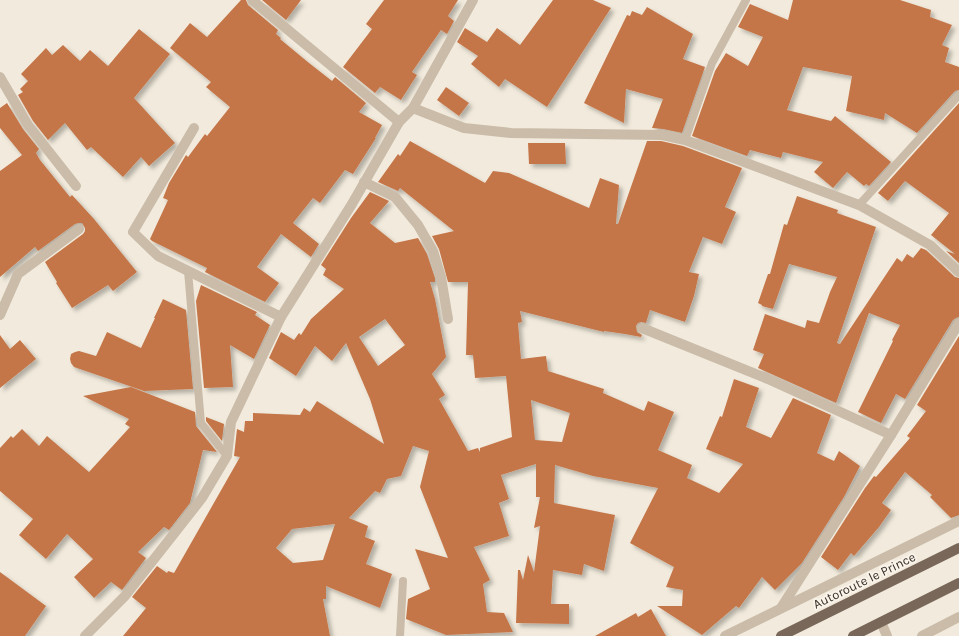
<svg xmlns="http://www.w3.org/2000/svg" width="959" height="636" font-family="Karla,sans-serif">
<style>
.building{fill:#c57648;fill-rule:evenodd;filter:url(#shadow)}
.lines{fill:none;stroke-linecap:round;stroke-linejoin:round}
.service{stroke:#cabca9;stroke-width:8}
.minor{stroke:#cabca9;stroke-width:10}
.primary{stroke:#79685a;stroke-width:10}
.labels{text-anchor:middle;stroke-width:3.5;stroke-linejoin:round;paint-order:stroke}
.street-label{font-size:13px;fill:#372f29;stroke:#faf4ea}
</style>
<defs>
<filter id="shadow"><feDropShadow dx="3.5" dy="3.5" stdDeviation="2" flood-color="#0004"/></filter>
</defs>
<rect width="100%" height="100%" fill="#f2ebdd"/>
<g class="building">
<polygon points="241,0 246,0 248,5 278,30 276,34 281,38 280,39 309,63 332,81 335,77 366,103 359,112 382,125 375,138 376,138 353,174 345,170 320,203 313,198 293,223 319,244 311,257 281,234 257,267 279,283 265,302 205,272 207,268 152,241 150,239 168,200 163,198 169,183 186,155 188,157 205,134 207,136 230,107 206,87 211,82 170,48 190,23 207,37"/>
<polygon points="262,0 301,0 286,20"/>
<polygon points="384,0 458,0 448,16 454,21 447,34 441,30 412,72 417,75 401,100 380,87 375,93 343,67 372,29 366,24"/>
<polygon points="553,0 593,0 611,8 547,107 505,79 499,87 471,64 478,56 457,42 465,28 487,42 497,28 520,45"/>
<polygon points="793,0 900,0 931,10 930,17 952,25 942,45 949,48 945,62 959,67 959,90 955,91 917,133 885,113 884,120 846,111 852,76 803,67 787,110 831,121 835,116 891,162 869,186 866,184 864,186 847,172 833,188 814,172 823,162 783,152 781,158 750,150 747,156 692,136 715,71 726,53 748,66 763,37 738,27 750,4 788,20"/>
<polygon points="647,7 693,34 683,59 705,67 682,133 663,129 652,128 663,99 626,89 624,123 584,103 627,15 630,16 632,11 642,15"/>
<polygon points="139,29 170,54 134,98 175,143 149,166 141,157 123,177 91,147 87,150 65,123 48,140 33,121 18,95 23,92 20,89 28,81 21,74 46,48 52,55 63,45 80,61 90,50 108,66"/>
<polygon points="446,87 469,103 459,116 437,100"/>
<polygon points="7,103 23,129 39,149 36,153 40,160 70,197 72,195 94,219 137,272 113,291 108,285 72,308 56,283 57,282 45,262 83,234 85,231 85,228 82,223 79,223 75,224 38,251 35,247 0,277 0,171 22,155 0,128 0,108"/>
<polygon points="959,103 959,263 946,251 955,254 931,235 949,213 905,181 888,201 878,193"/>
<path d="M410,141L485,183L493,171L509,173L589,208L600,178L619,185L616,224H618L647,141H661L683,146L742,168L725,207L736,212L722,244L703,237L689,272L699,274L694,296L685,322L650,310L646,323L641,322L638,323L636,326L637,332L642,335L641,337L625,334L604,331V332L520,311L522,322L518,323L521,359L546,356L548,371L604,389L603,393L644,411L648,401L674,412L658,450L692,465L687,478L719,493L743,464L706,449L720,416L722,417L734,379L759,388L746,427L771,438L793,398L831,415L817,453L834,461L839,451L860,466L844,497L802,563L775,590L762,577L739,608L736,606L702,635L657,606H682L683,590L666,587L674,567L630,543L658,488L593,476L555,465L554,503L615,515L604,571L584,564L582,575L553,570L551,604H569V624L516,623L518,570H520L523,580L528,555L534,572L540,526L534,528L540,497H536V464L501,475L509,499L499,503L509,536L474,547L490,580L483,584L487,612L504,613L513,632L446,635L406,619L408,599L430,589L415,549L448,558L420,487L429,451L413,446L401,476L387,479L380,493L375,491L349,518L368,526L365,537L375,541L366,564L392,574L380,608L326,586V599H323L330,636H123L146,608L132,597L157,566L167,573L168,571L174,573L240,457L234,456L237,429L244,432L245,421H253V413L300,415L304,408L310,412L317,401L384,444L370,399L346,343L332,361L315,346L296,376L269,358L281,332L294,340L299,333L301,335L311,319L344,289L323,275L326,269L321,265L351,218L370,192L389,201L370,223L395,243L418,238L427,254L435,278V282H430L435,299L446,357L432,374L445,395L439,399L468,451L478,448L480,452V448L512,437L506,376L475,378L473,355H466L468,282H448L439,249L432,236L454,231L400,188L398,191L378,182L398,154L400,156ZM385,319L405,345L378,366L359,337ZM531,400L570,413L562,442L535,440ZM335,524L323,560L293,563L276,548L292,529Z"/>
<polygon points="528,143 565,143 566,164 529,164"/>
<polygon points="797,196 838,210 837,213 876,227 837,343 840,344 897,258 902,262 907,254 913,258 921,248 926,250 955,277 959,278 959,317 956,318 953,320 905,399 896,394 881,423 858,412 893,341 892,340 900,325 869,313 836,403 758,368 764,354 753,350 765,314 805,328 807,320 819,323 830,292 837,277 789,264 773,309 762,306 762,305 758,303 768,274 770,274 784,224 787,225"/>
<polygon points="201,285 257,312 255,315 270,325 254,359 230,345 233,387 204,388 196,301"/>
<polygon points="163,299 186,310 193,389 144,391 74,367 71,363 70,359 71,354 75,352 79,351 96,356 107,332 141,348 155,318 154,318"/>
<polygon points="0,335 10,349 20,340 36,359 0,388"/>
<polygon points="959,336 959,515 951,518 930,497 932,495 905,472 882,503 891,510 879,527 854,556 851,553 838,570 821,557 865,488 874,476 876,477 910,438 907,436 926,411 917,405"/>
<polygon points="131,387 195,412 196,426 217,452 203,450 190,503 169,530 164,527 138,552 146,558 122,590 111,582 94,598 74,577 93,559 67,534 46,559 19,535 33,519 0,491 0,448 11,436 13,438 22,429 39,446 47,436 89,472 130,427 125,424 129,419 83,396"/>
<polygon points="206,417 224,424 222,441 206,421"/>
<polygon points="0,572 46,606 25,636 0,636"/>
<polygon points="651,609 666,636 595,636 636,613 638,617"/>
</g>
<g class="lines">
<g class="service">
<polyline points="685,140 712,63 746,0"/>
<polyline points="859,205 959,95"/>
<polyline points="188,271 201,423 227,456"/>
<polyline points="400,636 403,581"/>
</g>
<g class="minor">
<polyline points="252,0 399,122"/>
<polyline points="0,77 28,125 76,186"/>
<polyline points="413,108 464,128 511,133 662,135 685,140 859,205 930,245 959,272"/>
<polyline points="194,128 133,232 158,256 281,317"/>
<polyline points="364,182 395,197 418,225 433,251 441,277 448,319"/>
<polyline points="0,315 18,274 79,229"/>
<polyline points="642,328 768,379 891,435"/>
<polyline points="781,608 891,435 959,323"/>
<polyline points="881,622 887,636"/>
<polyline points="85,636 125,596 202,498 227,456 231,422 281,317 352,204 399,122 413,108 473,0"/>
<polyline points="725,636 959,521"/>
<polyline points="922,636 959,617"/>
</g>
<g class="primary">
<polyline points="781,636 959,548"/>
<polyline points="853,636 959,583"/>
</g>
</g>
<g class="labels">
<g class="street-label">
<text transform="translate(864 580) rotate(-26)" y="5">Autoroute le Prince</text>
</g>
</g>
</svg>
